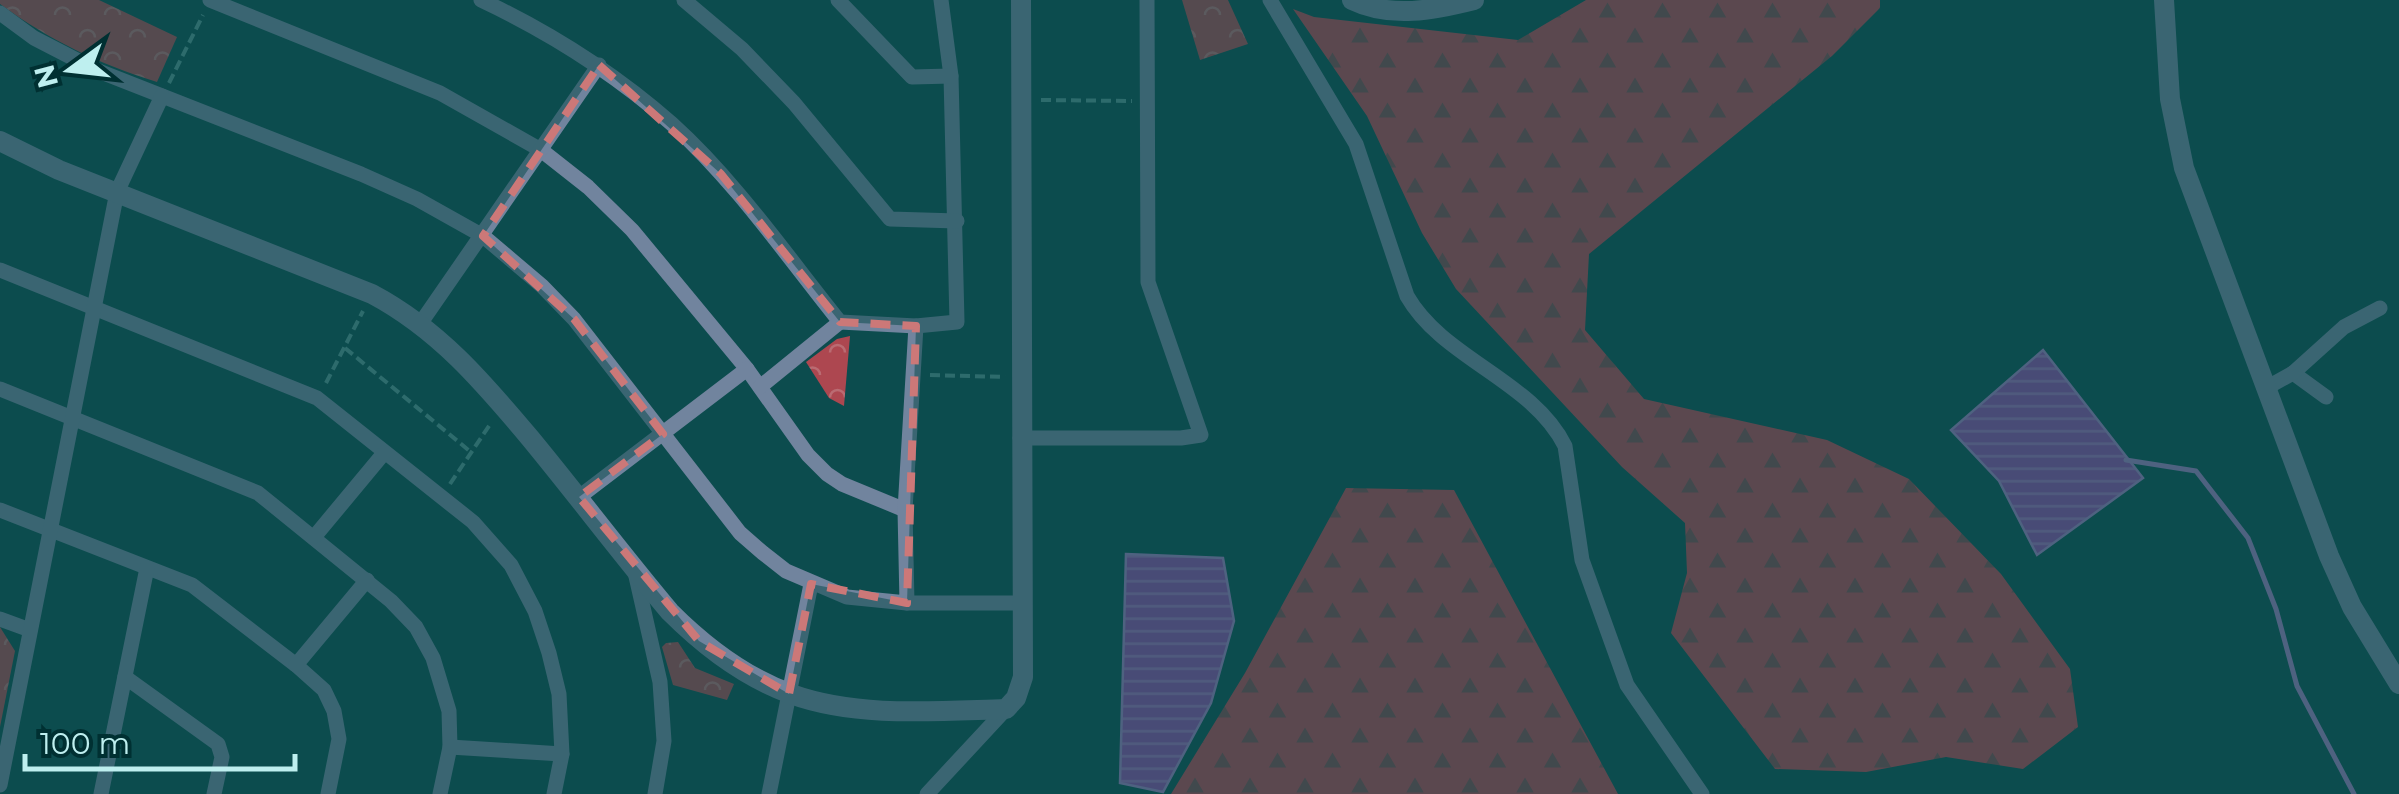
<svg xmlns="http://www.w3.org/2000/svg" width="2399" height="794" font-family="Montserrat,sans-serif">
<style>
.forest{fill:url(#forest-firs)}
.park{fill:url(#park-crowns)}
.water{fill:url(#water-rules);stroke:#9e7cbd;stroke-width:2.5}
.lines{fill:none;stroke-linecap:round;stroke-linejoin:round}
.stream{stroke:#9e7cbd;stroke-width:5}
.path{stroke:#569091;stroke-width:4;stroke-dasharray:10 5;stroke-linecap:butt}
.minor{stroke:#71849e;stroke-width:15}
.tertiary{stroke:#71849e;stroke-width:20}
.marked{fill:none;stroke:#cc7878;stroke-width:8;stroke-dasharray:20 12;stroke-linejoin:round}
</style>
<defs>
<pattern id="forest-firs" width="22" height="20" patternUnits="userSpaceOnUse" patternTransform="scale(2.5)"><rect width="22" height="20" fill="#bb4350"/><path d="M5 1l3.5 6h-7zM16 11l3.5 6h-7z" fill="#80454c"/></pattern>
<pattern id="park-crowns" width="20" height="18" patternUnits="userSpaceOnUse" patternTransform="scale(2.5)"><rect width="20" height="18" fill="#ad4750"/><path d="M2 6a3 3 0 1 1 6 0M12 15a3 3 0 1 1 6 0" fill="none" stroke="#ba6b72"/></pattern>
<pattern id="water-rules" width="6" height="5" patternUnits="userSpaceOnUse" patternTransform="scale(2.5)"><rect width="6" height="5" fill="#904ba7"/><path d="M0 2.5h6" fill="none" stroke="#a26eb8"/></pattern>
</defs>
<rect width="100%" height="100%" fill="#0c4c4e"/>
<g class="forest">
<polygon points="1586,0 1880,0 1880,8 1832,56 1589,254 1585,330 1644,399 1827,440 1909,479 2001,574 2070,669 2078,727 2023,769 1946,757 1866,772 1775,769 1671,633 1687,573 1685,523 1622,467 1456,289 1422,233 1367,116 1293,9 1314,17 1518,40"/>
<polygon points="1346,488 1454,490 1618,794 1171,794 1245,673"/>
</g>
<g class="park">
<path d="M0,0H99L177,37L157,82C99,64 49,40 0,4Z"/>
<polygon points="1182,0 1228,0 1248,44 1200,60"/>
<polygon points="850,336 844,406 829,398 806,362 837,339"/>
<polygon points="0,627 15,651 0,727"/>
<polygon points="678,642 695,668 734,684 727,700 673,685 662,647 666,643"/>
</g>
<g class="water">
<polygon points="2043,350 2143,478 2037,555 1999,481 1951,430"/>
<polygon points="1126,554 1223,558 1234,621 1211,703 1163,792 1120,783"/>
</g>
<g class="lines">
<polyline class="stream" points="2126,460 2196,471 2248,538 2276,609 2297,686 2354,794"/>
<g class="path">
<polyline points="169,83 203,15"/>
<polyline points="1041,100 1132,101"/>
<polyline points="345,348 472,453"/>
<polyline points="930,375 1005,377"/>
<polyline points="326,383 363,311"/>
<polyline points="450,484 491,423"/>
</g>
<g class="minor">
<polyline points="210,0 440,93 541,150 588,187 632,230 747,369 808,455 827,474 842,484 905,510"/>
<path d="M481,0C551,33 614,73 672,124C736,182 786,255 840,322L916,326L957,322L951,76L941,0"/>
<polyline points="684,0 742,49 794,103 890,219 957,221"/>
<polyline points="838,0 912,77 951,76"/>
<path d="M1270,0L1356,144L1407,296C1443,359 1532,380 1565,446L1582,560L1627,685L1702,794"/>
<polyline points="0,13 34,38 96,70 361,174 417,199 483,236 542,286 574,319 740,533 763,553 786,571 847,597 907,603 905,510 916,326"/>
<polyline points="0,270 317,398 473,522 511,565 535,611 549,653 559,694 562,754 554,794"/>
<polyline points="420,324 599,65"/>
<polyline points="2293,373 2326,397"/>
<polyline points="760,387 840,322"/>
<polyline points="2266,388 2293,373 2344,327 2380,308"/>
<polyline points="0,389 258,493 391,601 416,627 433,658 449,711 450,747 440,794"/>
<polyline points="1020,438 1181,438 1201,435 1148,282 1147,0"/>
<polyline points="579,497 747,369"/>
<polyline points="0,510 192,585 296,665 324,690 334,711 339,739 328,794"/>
<polyline points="315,536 384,453"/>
<polyline points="635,572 660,682 664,741 655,794"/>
<polyline points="907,603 1022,603"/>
<polyline points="0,619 30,630"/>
<polyline points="296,665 367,580"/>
<polyline points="125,677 218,744 222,757 214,794"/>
<polyline points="450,747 562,754"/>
<polyline points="0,785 117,192 162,96"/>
<polyline points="101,794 147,568"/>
<polyline points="769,794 811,584"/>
<polyline points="927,794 1006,709"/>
</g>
<g class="tertiary">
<path d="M1352,0C1391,19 1434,10 1474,0"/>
<polyline points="2164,0 2170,99 2184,168 2329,556 2352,607 2399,684"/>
<path d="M0,141L59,170L372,294C438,329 483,382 530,438C577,495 622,555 670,612C704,646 744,677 791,694C857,718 936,711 1006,709L1016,698L1023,677L1021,0"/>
</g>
</g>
<path d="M0 0H2399V794H0ZM599,65L721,174L840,322L916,326L907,603L811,584L789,694L699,641L579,497L663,434L574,319L483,236Z" fill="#0c4c4e" fill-opacity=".55" fill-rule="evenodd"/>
<path class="marked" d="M599,65L721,174L840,322L916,326L907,603L811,584L789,694L699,641L579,497L663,434L574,319L483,236Z"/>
<g transform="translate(70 70) rotate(255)" stroke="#003032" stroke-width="8" paint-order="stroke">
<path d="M0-8L18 38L0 25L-18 38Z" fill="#beefef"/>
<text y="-15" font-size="28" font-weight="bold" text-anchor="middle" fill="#beefef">N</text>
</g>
<path d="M25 754v15h270v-15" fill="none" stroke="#beefef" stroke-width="5"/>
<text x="40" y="754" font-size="30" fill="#beefef" stroke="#003032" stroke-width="8" paint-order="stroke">100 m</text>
</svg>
